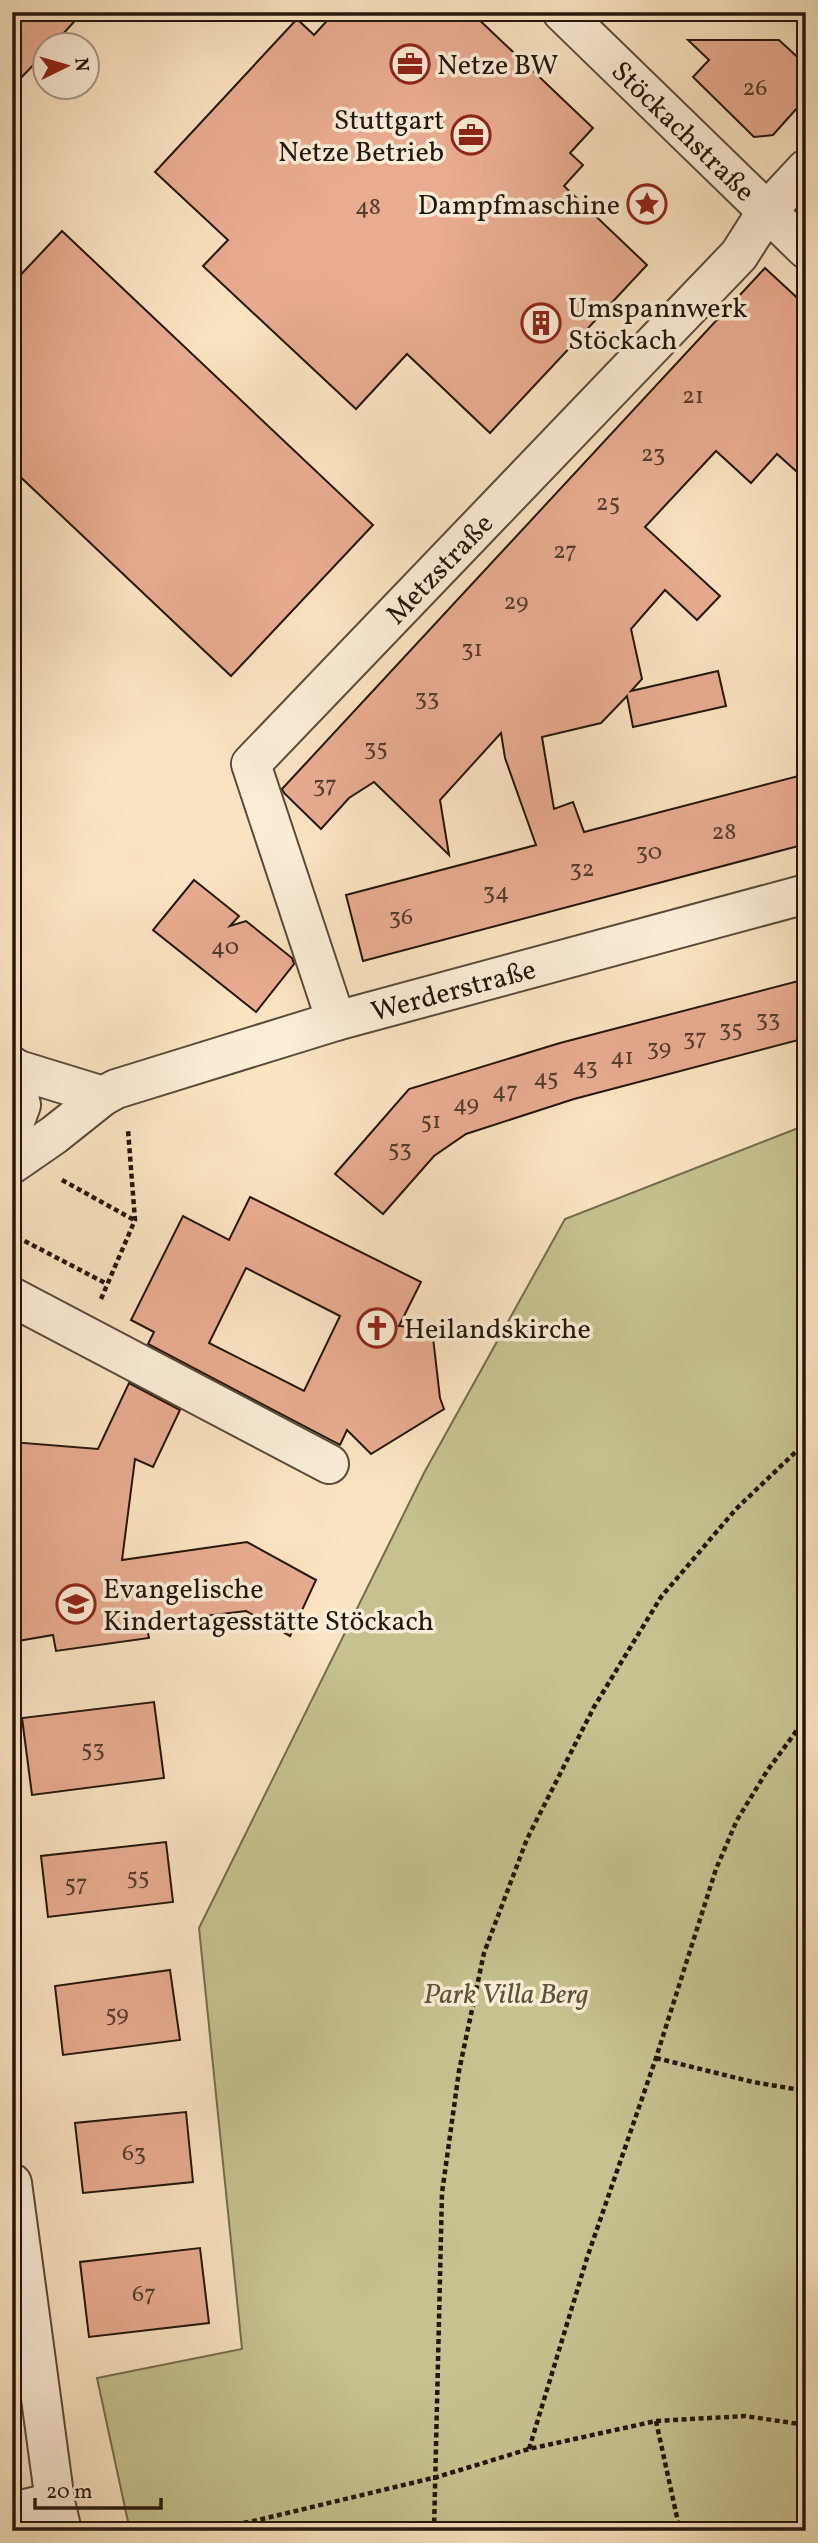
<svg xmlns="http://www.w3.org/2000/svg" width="818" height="2543" font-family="Vollkorn,serif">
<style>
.green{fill:#c5c28f;stroke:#746c4e;stroke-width:2}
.building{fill:#e9ac91;stroke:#23160d;stroke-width:2;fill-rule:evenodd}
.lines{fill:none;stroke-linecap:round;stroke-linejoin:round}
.minor-casing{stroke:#594a3a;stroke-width:42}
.path{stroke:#23160d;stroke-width:4.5;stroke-dasharray:5 3.5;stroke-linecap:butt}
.minor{stroke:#fcedd7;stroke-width:38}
.labels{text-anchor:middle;stroke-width:7;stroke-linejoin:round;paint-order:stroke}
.number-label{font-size:24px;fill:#543c2e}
.poi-label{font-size:28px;fill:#23160d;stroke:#fcedd7;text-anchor:start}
.street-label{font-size:28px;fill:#23160d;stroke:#fcedd7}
.park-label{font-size:28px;font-style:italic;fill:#5c523a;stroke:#fcedd7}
</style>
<rect width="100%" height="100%" fill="#fbe4c2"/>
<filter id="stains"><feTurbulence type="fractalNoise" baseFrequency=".00286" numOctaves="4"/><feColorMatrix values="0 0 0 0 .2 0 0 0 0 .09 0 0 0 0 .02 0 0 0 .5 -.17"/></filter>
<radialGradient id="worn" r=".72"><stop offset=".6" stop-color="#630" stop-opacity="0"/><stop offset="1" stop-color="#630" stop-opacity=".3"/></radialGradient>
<polygon class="green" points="806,1125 806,2531 130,2531 97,2378 242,2349 199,1928 424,1473 565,1219"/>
<g class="building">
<polygon points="12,12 83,12 52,46 46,46 46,52 12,87"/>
<polygon points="335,12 471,12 593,128 570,153 583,165 564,186 647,265 490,433 407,354 356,409 203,266 228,240 155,172 297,19 314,35"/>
<polygon points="688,40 779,40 806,65 806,98 773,135 754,137 693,77 709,60"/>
<polygon points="62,231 373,525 231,676 12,469 12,284"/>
<polygon points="765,268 806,306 806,480 777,454 751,483 716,451 645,527 720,596 697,620 665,590 631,629 642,679 631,691 718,671 726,706 633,727 627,696 601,723 542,737 554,809 573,802 584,832 806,774 806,844 363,961 346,895 536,845 505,758 501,733 440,800 449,855 374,782 349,798 321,829 284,793 282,789"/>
<polygon points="194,880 239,916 230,926 246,921 292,958 294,964 256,1012 153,930"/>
<polygon points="806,979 806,1038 574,1099 466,1134 434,1156 383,1214 335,1174 409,1089 560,1043"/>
<path d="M250,1197L421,1282L399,1326L432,1329L440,1398L444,1409L371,1454L347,1430L340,1445L148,1344L154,1332L131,1320L183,1216L229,1240ZM246,1268L340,1316L304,1391L209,1343Z"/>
<polygon points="129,1383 180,1410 153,1467 135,1459 122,1560 247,1542 316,1580 290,1636 246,1611 146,1623 149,1638 56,1651 53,1635 12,1642 12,1442 98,1449"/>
<polygon points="154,1702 164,1778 32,1795 22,1718"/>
<polygon points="166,1842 173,1902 48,1917 41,1856"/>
<polygon points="170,1970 180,2040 63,2055 55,1986"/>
<polygon points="186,2112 193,2182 83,2193 75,2123"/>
<polygon points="200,2248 209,2323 89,2337 80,2262"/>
</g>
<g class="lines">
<g class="minor-casing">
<g id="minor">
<path id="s1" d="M562,12L806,249"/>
<path id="s2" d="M336,1021L251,764L739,255L767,211L806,169"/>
<polyline points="12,1066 21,1105 12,1129"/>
<polyline points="15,1069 103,1096"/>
<path id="s3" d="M12,1164L54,1135L103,1096L116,1089L336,1021L806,894"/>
<polyline points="12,1297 329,1464"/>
<polyline points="12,2183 55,2502 62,2531"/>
<polyline points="12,2512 55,2502"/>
</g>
</g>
<g class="path">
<polyline points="62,1180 134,1220"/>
<polyline points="17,1237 107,1284"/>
<polyline points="101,1299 135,1220 128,1130"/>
<polyline points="656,2058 753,2082 806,2091"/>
<polyline points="656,2421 680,2531"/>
<polyline points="529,2449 587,2258 656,2058 716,1869 737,1820 767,1771 806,1718"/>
<polyline points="202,2531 258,2520 437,2477 529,2449 656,2421 745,2416 806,2425"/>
<polyline points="434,2531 442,2193 459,2071 484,1953 527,1839 594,1707 661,1597 736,1509 806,1442"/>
</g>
<use href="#minor" class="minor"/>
</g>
<defs>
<g id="office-ring" transform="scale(2.0125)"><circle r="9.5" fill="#fcedd7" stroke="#8f2418" stroke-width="1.5"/><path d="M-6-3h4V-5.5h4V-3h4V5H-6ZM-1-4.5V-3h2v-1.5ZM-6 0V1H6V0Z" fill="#8f2418"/></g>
<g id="sight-ring" transform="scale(2.0125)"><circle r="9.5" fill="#fcedd7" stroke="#8f2418" stroke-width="1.5"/><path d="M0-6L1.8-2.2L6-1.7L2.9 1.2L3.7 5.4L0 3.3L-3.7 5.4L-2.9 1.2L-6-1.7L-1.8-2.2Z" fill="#8f2418"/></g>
<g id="building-ring" transform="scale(2.0125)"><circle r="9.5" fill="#fcedd7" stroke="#8f2418" stroke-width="1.5"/><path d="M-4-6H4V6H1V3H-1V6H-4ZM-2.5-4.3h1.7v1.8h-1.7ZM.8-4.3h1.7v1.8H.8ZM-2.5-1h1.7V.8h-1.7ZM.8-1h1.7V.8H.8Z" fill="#8f2418"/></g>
<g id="church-ring" transform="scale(2.0125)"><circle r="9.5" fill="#fcedd7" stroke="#8f2418" stroke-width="1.5"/><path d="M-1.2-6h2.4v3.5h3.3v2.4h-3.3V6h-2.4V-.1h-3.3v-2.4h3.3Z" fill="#8f2418"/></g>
<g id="school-ring" transform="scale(2.0125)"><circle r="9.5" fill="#fcedd7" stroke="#8f2418" stroke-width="1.5"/><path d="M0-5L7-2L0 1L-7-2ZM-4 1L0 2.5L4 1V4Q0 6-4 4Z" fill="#8f2418"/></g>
</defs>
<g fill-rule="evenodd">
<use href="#office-ring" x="410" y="64"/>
<use href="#office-ring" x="471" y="135"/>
<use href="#sight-ring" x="647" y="204"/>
<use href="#building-ring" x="541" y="323"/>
<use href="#church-ring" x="377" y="1328"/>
<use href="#school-ring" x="76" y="1604"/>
</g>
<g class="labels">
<g class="number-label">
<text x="755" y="95">26</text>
<text x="368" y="214">48</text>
<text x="693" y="403">21</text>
<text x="653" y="461">23</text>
<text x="608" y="510">25</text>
<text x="565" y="558">27</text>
<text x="516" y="609">29</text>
<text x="472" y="656">31</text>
<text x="427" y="705">33</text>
<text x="376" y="755">35</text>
<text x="325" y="792">37</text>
<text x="724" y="839">28</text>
<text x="649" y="859">30</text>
<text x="582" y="876">32</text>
<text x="496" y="899">34</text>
<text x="401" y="924">36</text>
<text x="225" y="954">40</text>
<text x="768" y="1026">33</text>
<text x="731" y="1036">35</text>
<text x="695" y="1045">37</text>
<text x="659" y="1055">39</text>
<text x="622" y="1064">41</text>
<text x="585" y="1074">43</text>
<text x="546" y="1085">45</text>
<text x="505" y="1098">47</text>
<text x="466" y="1111">49</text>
<text x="431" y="1128">51</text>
<text x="400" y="1156">53</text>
<text x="93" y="1756">53</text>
<text x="138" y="1884">55</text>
<text x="76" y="1891">57</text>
<text x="117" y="2021">59</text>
<text x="134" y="2160">63</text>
<text x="144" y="2301">67</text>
</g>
<g class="poi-label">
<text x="437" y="74">Netze BW</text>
<text x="444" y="129" text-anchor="end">Stuttgart<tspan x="444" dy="32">Netze Betrieb</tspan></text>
<text x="620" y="214" text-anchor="end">Dampfmaschine</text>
<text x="568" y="317">Umspannwerk<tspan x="568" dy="32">Stöckach</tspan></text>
<text x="404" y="1338">Heilandskirche</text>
<text x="103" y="1598">Evangelische<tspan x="103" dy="32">Kindertagesstätte Stöckach</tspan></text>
</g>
<g class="street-label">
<text dy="10" stroke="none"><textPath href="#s1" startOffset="170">Stöckachstraße</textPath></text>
<text dy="10" stroke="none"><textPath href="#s2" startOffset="542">Metzstraße</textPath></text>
<text dy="10" stroke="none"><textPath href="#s3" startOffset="480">Werderstraße</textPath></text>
</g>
<g class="park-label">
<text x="506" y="2003">Park Villa Berg</text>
</g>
</g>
<rect width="818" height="2543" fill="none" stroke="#fbe4c2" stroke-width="42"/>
<rect x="14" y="14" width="790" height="2515" fill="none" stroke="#23160d" stroke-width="3.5"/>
<rect x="21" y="21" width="776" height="2501" fill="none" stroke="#23160d" stroke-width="2"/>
<g transform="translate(66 66) rotate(85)"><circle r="33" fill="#fcedd7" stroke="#a59786" stroke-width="2"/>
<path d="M0-5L12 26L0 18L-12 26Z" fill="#8f2418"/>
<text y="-10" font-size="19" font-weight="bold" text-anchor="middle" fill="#23160d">N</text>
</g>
<path d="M35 2498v10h126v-10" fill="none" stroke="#23160d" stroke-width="3.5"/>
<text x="46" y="2498" font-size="21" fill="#23160d" stroke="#fcedd7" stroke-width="5" paint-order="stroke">20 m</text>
<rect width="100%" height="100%" filter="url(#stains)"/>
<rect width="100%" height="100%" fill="url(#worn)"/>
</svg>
